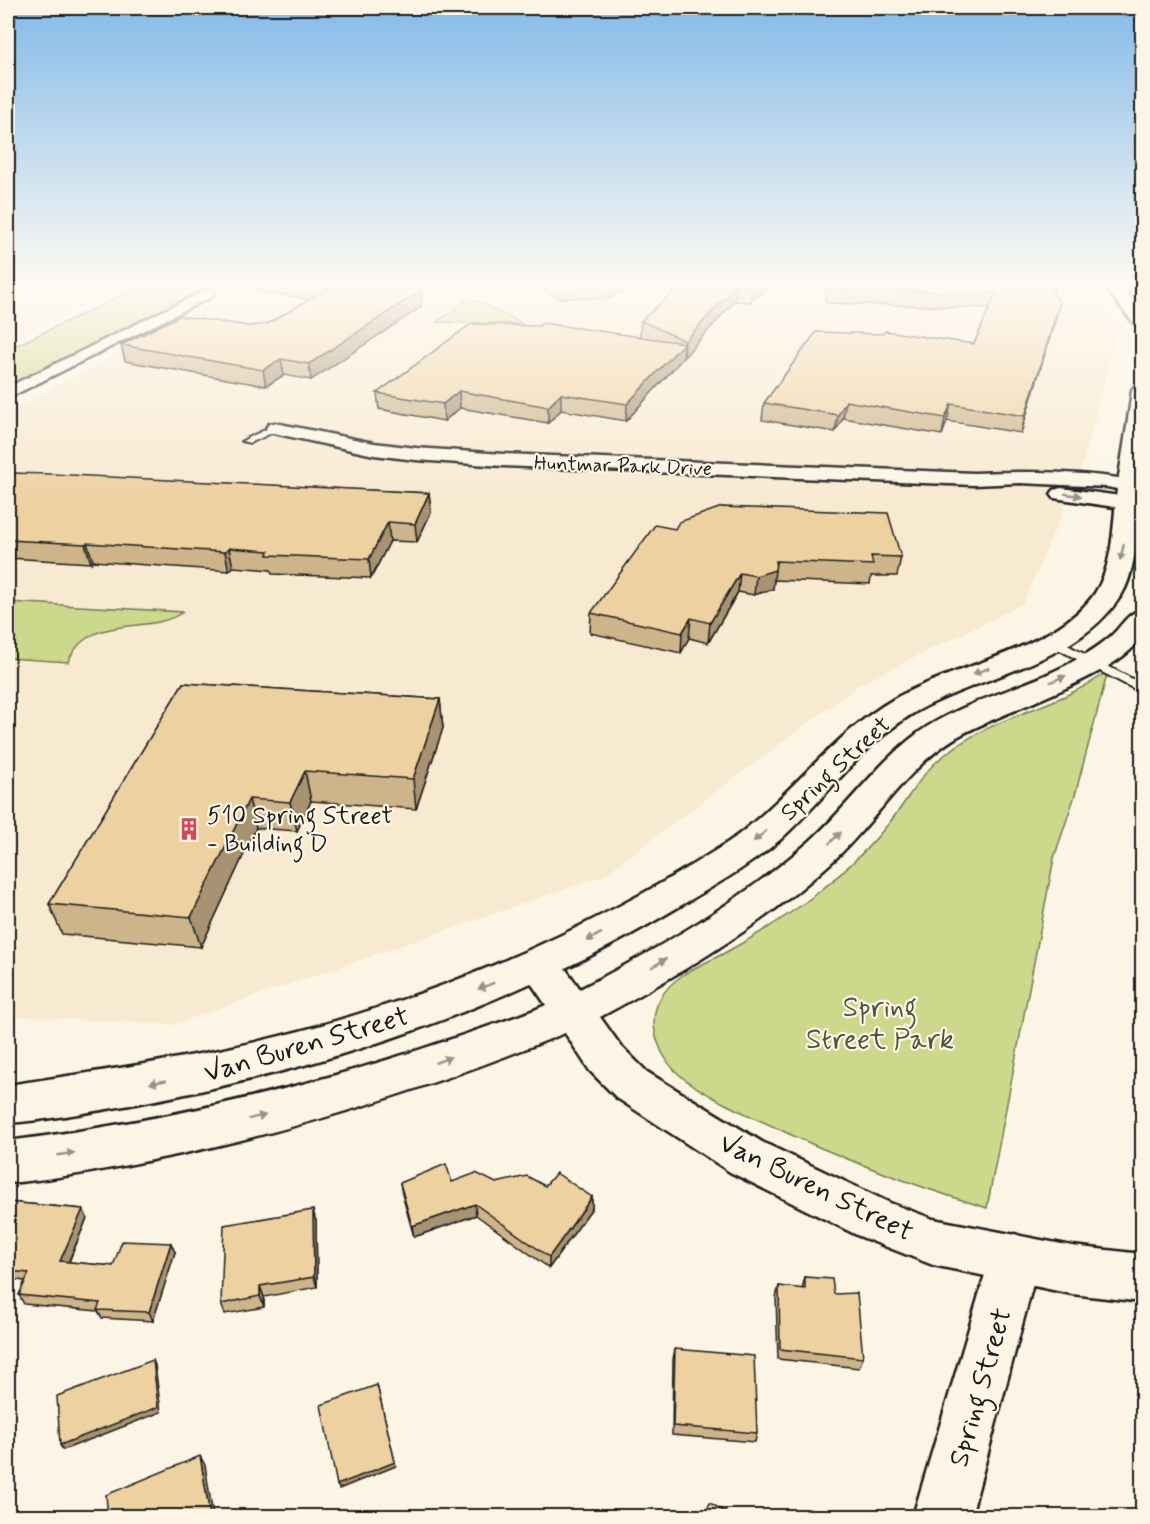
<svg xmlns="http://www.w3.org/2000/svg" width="1150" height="1524" font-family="Mynerve,sans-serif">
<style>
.built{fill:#f8ead1}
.green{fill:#ccd88b;stroke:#747a54;stroke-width:1.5}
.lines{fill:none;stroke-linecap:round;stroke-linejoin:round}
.service-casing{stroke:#1c1c1c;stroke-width:4}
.minor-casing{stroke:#1c1c1c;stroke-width:5}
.tertiary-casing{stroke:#1c1c1c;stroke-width:5}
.secondary-casing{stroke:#1c1c1c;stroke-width:5}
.service{fill:#fcf5e5;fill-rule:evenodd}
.minor{fill:#fcf5e5;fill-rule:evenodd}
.tertiary{fill:#fcf5e5;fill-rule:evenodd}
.secondary{fill:#fcf5e5;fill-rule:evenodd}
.wall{fill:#cdb48a;stroke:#1c1c1c;stroke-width:1.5}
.shaded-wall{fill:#a79271;stroke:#1c1c1c;stroke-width:1.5}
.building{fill:#eed1a1;stroke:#1c1c1c;stroke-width:1.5}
.oneway{fill:#97938b}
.labels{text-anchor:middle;stroke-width:4.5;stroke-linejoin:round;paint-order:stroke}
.far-street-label{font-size:20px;fill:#1c1c1c;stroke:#fcf5e5}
.street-label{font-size:24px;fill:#1c1c1c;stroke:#fcf5e5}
.poi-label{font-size:24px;fill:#1c1c1c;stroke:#fcf5e5;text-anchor:start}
.near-park-label{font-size:28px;fill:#51543d;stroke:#fcf5e5}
.near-street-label{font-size:28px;fill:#1c1c1c;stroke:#fcf5e5}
</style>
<rect width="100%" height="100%" fill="#fcf5e5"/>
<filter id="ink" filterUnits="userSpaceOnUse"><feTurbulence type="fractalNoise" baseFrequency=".0167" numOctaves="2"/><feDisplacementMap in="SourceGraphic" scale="12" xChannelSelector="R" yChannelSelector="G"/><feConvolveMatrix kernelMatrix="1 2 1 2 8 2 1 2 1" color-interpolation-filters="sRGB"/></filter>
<g filter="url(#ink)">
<g class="built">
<polygon points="8,285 127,285 8,340"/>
<polygon points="246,285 1087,285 1119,326 1083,464 1023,604 862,683 603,876 172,1025 8,1016 8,412"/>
</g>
<g class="green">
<polygon points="144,285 216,285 8,390 8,349"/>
<polygon points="466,301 477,301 523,324 437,322"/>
<path d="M8,602L183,612C150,636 89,611 68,662L8,658Z"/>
<path d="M1108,671L1075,795L1054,858L987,1208C912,1185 841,1159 770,1125C741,1112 708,1097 683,1078C661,1061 645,1025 660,999C674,973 704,965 728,951C754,937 779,921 803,904C837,879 870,849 896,814C911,794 922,773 942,757C993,714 1056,710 1108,671Z"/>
</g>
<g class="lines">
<g class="service-casing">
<g id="service">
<polygon points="275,425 279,428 278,430 250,443 242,441"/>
<polygon points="1052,637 1142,684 1142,693 1048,644 1046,641 1048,638"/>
</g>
</g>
<g class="minor-casing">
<g id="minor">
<polygon points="208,289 215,293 213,296 8,398 8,387"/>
<path d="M275,423L374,443L416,448L503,454L974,473C1030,471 1087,471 1142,482V494L1107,487L1020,483L974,485L503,466L416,460L374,455L269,432L266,428L269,424Z"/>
<polygon points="1061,488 1128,497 1142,495 1142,507 1128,509 1054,498 1051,494 1054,490"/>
</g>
</g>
<g class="tertiary-casing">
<polygon id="tertiary" points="1015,1234 1033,1241 1040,1258 971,1516 913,1516 990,1258 997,1241"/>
</g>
<g class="secondary-casing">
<g id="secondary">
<polygon points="1103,285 1121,285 1142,311 1142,327 1136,326"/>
<path d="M1142,384C1147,426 1144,559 1122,594C1078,664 985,673 917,711C864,742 827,797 782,838C751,865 715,885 680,906C643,928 604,950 565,968L580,989C660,948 741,901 809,842C847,808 877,763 918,733C963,701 1019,690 1067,665C1083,656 1099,647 1112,635C1123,625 1127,613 1142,610C1142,617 1145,630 1141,637C1121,675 997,713 955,738C906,768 875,822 834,860C765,924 682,973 600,1017L620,1045L647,1072L762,1142L890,1203L933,1219L1072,1246L1142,1254V1302L1072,1294L933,1265L859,1236L730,1172L617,1098L590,1071L565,1033C431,1087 293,1132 152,1160C104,1170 56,1179 8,1183V1141C166,1121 318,1086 469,1033C495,1024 521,1016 546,1005L531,983C404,1041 267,1080 130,1105C89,1112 48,1120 8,1123V1085C88,1073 168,1062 247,1044C414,1006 576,939 721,847C785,805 828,737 894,699C952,665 1057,650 1095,593C1114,564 1113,523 1117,489C1122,456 1128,423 1132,390L1135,386Z"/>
</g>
</g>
<use href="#service" class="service"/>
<use href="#minor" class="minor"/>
<use href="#tertiary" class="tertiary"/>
<use href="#secondary" class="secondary"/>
</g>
<g class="wall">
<polygon points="256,285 422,285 422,291 421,307 311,380 284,375 266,386 125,361 121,345 267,324 310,299 257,291"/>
<polygon points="531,285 632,285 621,293 617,293 611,298 559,298"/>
<polygon points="681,285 769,285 758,297 754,296 750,302 735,301 684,357 683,356 683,358 626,421 561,410 548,423 460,408 444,421 379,409 377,393 640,336 641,321"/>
<polygon points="827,285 1051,285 1055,289 1053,294 1056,317 1021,433 947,421 942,435 843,418 835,432 762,420 764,403 974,344 990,308 826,303 826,299 825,299"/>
<polygon points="8,473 429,493 431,512 417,542 390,541 371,578 272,574 271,570 233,567 229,571 93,561 91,563 8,558"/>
<polygon points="675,529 901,557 897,576 871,576 870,584 774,580 773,589 754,595 738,592 708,643 689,638 681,653 590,633 591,613"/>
<polygon points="183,683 440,699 443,728 416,809 311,801 297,831 256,828 201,947 62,934 49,904"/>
<polygon points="452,1182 545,1186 592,1197 592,1208 549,1268 476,1215 414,1237 402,1194 400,1183"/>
<polygon points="8,1202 83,1209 87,1218 69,1262 113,1266 175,1252 153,1321 102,1318 98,1311 24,1304 19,1295 25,1281 8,1279"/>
<polygon points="316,1221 317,1287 264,1297 264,1307 225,1314 221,1304"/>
<polygon points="805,1277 834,1294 863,1358 859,1368 778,1359 776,1297 779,1286 802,1289"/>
<polygon points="675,1349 757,1433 755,1442 672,1435 673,1359"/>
</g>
<g class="shaded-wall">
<polygon points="420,285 422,285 422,291 421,307 311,380 309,364"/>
<polygon points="611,285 617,285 617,293 611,298"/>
<polygon points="621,285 632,285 621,293"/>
<polygon points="753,285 755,285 754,296 750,302 751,287"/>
<polygon points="760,285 769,285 758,297"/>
<polygon points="736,286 735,301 684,357 685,341"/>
<polygon points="1060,302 1056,317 1021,433 1025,416"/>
<polygon points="684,343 683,358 626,421 627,404"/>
<polygon points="281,359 284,375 266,386 263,370"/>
<polygon points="459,391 460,408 444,421 443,404"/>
<polygon points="561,394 561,410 548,423 548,407"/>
<polygon points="846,401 843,418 835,432 838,415"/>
<polygon points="951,404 947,421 942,435 945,418"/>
<polygon points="429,493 431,512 417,542 415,524"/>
<polygon points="388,522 390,541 371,578 369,559"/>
<polygon points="87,543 93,561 91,563 85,544"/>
<polygon points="229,548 233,567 229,571 225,552"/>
<polygon points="776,561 773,589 754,595 756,576"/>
<polygon points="740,573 738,592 708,643 710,623"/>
<polygon points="691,618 689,638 681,653 682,633"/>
<polygon points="440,699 443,728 416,809 413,779"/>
<polygon points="305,771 311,801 297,831 290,802"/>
<polygon points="249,799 256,828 201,947 191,917"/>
<polygon points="592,1197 592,1208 549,1268 549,1257"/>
<polygon points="475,1204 476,1215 414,1237 412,1226"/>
<polygon points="83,1209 87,1218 65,1270 60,1261"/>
<polygon points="313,1210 316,1221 317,1287 314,1277"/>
<polygon points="171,1243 175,1252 153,1321 149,1312"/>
<polygon points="260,1286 264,1297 264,1307 260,1296"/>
<polygon points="153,1360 155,1365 161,1412 63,1450 60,1445"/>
<polygon points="377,1385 396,1466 339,1489 337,1485"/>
<polygon points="200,1456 205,1465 213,1516 210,1516"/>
</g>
<g class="building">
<polygon points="311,285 420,285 419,292 309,364 281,359 263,370 121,345 180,316 249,326 267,324 329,288"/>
<polygon points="681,285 753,285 751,287 736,286 685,341 641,321"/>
<polygon points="831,285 1051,285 1055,289 1049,289 1060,302 1025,416 951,404 945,418 846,401 838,415 764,403 816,332 882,334 885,331 974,344 996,293 828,289"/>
<polygon points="542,323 684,343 627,404 561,394 548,407 459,391 443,404 377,393 471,324 539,326"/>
<polygon points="8,473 51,474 429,493 415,524 388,522 369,559 268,555 269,551 229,548 225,552 87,543 85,544 8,540"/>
<polygon points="722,507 888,513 901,557 871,556 873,565 776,561 775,570 756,576 740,573 710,623 691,618 682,633 591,613 655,525 675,529 679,522"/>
<polygon points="183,683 440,699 413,779 305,771 290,802 249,799 191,917 49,904"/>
<polygon points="446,1164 452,1182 476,1173 496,1183 527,1176 545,1186 556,1173 592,1197 549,1257 475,1204 412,1226 400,1183"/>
<polygon points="8,1202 83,1209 60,1261 113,1266 122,1241 171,1243 149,1312 97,1310 100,1303 19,1295 29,1273 8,1271"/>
<polygon points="313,1210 314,1277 260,1286 260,1296 221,1304 224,1225"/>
<polygon points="805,1277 832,1279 834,1294 857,1293 863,1358 780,1349 779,1286 805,1289"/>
<polygon points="675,1349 754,1356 757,1433 673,1426"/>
<polygon points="153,1360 158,1407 60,1445 57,1396"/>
<polygon points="377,1385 395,1462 337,1485 321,1405"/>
<polygon points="200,1456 210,1516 108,1516 106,1495"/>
<polygon points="710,1503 732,1516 704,1516"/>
</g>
<defs><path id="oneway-solid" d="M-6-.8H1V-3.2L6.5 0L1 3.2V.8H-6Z" transform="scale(1.5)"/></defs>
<g class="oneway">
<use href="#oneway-solid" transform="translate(1073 495) rotate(9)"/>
<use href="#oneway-solid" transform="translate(1122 552) rotate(103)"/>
<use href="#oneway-solid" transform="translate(981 671) rotate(160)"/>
<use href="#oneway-solid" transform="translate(1058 679) rotate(-23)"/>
<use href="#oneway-solid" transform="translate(760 836) rotate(141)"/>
<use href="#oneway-solid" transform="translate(835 838) rotate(-44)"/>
<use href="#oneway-solid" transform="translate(594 937) rotate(153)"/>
<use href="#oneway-solid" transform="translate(659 963) rotate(-31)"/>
<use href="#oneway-solid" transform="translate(486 986) rotate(158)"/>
<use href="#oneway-solid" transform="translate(443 1060) rotate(-21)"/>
<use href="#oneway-solid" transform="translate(158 1082) rotate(170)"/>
<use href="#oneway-solid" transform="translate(257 1117) rotate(-14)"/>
<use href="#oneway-solid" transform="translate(66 1154) rotate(-9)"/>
</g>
</g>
<linearGradient id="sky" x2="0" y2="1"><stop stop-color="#83bae9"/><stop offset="0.57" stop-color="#fefaf3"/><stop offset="1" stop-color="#fefaf3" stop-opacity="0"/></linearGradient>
<rect width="1150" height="498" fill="url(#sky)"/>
<defs>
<g id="building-bare" transform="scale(1.8)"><path d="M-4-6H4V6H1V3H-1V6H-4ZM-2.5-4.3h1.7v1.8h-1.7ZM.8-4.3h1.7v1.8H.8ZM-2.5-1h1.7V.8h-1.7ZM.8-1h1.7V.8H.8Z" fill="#d1495b" stroke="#fcf5e5" stroke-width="2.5" paint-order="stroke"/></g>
</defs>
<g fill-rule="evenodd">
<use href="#building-bare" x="189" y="829"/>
</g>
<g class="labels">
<g class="far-street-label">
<text transform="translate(623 465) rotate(2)" y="7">Huntmar Park Drive</text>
</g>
<g class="street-label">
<text transform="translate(835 768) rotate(-43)" y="8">Spring Street</text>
</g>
<g class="poi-label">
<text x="207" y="823">510 Spring Street<tspan x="207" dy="28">- Building D</tspan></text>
</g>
<g class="near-park-label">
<text x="880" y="1016">Spring<tspan x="880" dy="32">Street Park</tspan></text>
</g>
<g class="near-street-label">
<text transform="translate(306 1043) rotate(-16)" y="10">Van Buren Street</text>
<text transform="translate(817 1186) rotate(26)" y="10">Van Buren Street</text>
<text transform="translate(979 1387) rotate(-74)" y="10">Spring Street</text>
</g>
</g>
<rect width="1150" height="1524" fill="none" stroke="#fcf5e5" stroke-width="30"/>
<rect x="15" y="15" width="1120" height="1494" fill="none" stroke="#1c1c1c" stroke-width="2" filter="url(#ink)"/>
</svg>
